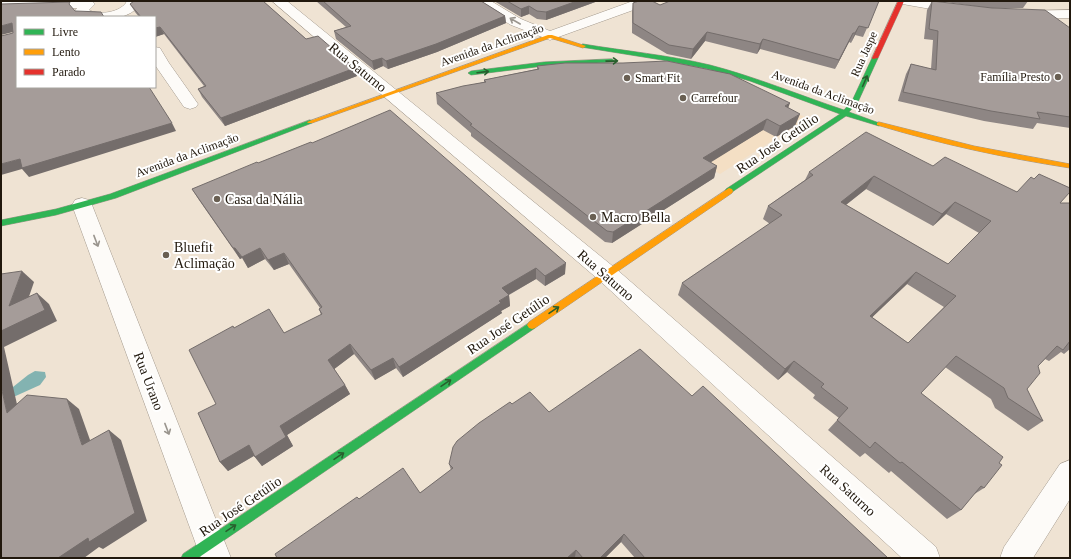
<svg xmlns="http://www.w3.org/2000/svg" width="1071" height="559" font-family="Georgia,serif">
<style>
.built{fill:#f4dfc4}
.water{fill:#83b3b1}
.lines{fill:none;stroke-linecap:round;stroke-linejoin:round}
.street-casing{stroke:#a3998d;stroke-width:1}
.fast-casing{stroke:#a3998d;stroke-width:1}
.slow-casing{stroke:#a3998d;stroke-width:1}
.jam-casing{stroke:#a3998d;stroke-width:1}
.street{fill:#fdfbf8;fill-rule:evenodd}
.fast{fill:#30b455;fill-rule:evenodd}
.slow{fill:#ff9f0a;fill-rule:evenodd}
.jam{fill:#e5322d;fill-rule:evenodd}
.wall{fill:#8e8684;fill-rule:evenodd}
.shaded-wall{fill:#746d6b}
.building{fill:#a59c99;stroke:#746d6b;fill-rule:evenodd}
.oneway{stroke:#9a958e}
.oneway2{stroke:#285e2d}
.poi-dot{fill:#695f52;stroke:#fff;stroke-width:1.5}
.labels{text-anchor:middle;stroke-width:4;stroke-linejoin:round;paint-order:stroke}
.far-street-label{font-size:12px;fill:#21180d;stroke:#fff}
.far-poi-label{font-size:12px;fill:#21180d;stroke:#fff;text-anchor:start}
.street-label{font-size:14px;fill:#21180d;stroke:#fff}
.poi-label{font-size:14px;fill:#21180d;stroke:#fff;text-anchor:start}
</style>
<rect width="100%" height="100%" fill="#efe3d3"/>
<polygon class="built" points="738,91 808,118 720,174 705,165"/>
<polygon class="water" points="35,371 45,372 46,377 40,385 9,399 13,387 28,375"/>
<g class="lines">
<g class="street-casing">
<g id="street">
<path d="M92,1L95,4L89,10C99,16 122,12 127,1H141C131,24 101,17 81,17L75,11L77,8L1,10V2Z"/>
<polygon points="272,1 287,1 615,268 936,547 940,558 902,558 599,280"/>
<polygon points="475,1 491,1 521,19 550,31 633,1 652,1 650,4 550,40 511,25 477,4"/>
<polygon points="901,1 931,1 964,7 966,10 964,13 959,14 908,5 903,4"/>
<polygon points="1070,10 1070,18 1021,19 1016,18 1014,15 1016,12 1021,11"/>
<polygon points="155,47 160,48 169,63 198,104 196,107 190,109 184,107 155,65"/>
<polygon points="82,198 89,200 92,205 231,558 201,558 72,205 75,200"/>
<polygon points="1070,460 1070,499 1033,558 1000,558 1004,547 1060,464"/>
</g>
</g>
<g class="fast-casing">
<g id="fast">
<path d="M583,44C625,51 668,55 710,65C756,77 799,95 844,110L852,101L872,58L877,57L878,58L858,102L849,112L882,124L879,126L846,116L729,194L726,193L725,191L726,189L840,114L750,81L708,69L662,60L581,47L580,46Z"/>
<polygon points="612,59 615,61 614,62 544,66 471,75 468,73 471,71 544,62"/>
<polygon points="310,120 312,121 312,123 116,198 56,215 1,226 1,220 56,209 110,194"/>
<polygon points="532,321 535,322 537,325 535,328 198,558 181,558 183,554"/>
</g>
</g>
<g class="slow-casing">
<g id="slow">
<polygon points="548,35 552,35 586,46 583,48 550,38 312,123 308,123 307,122"/>
<path d="M879,122L974,146L1070,164V168C1005,158 940,144 877,125V123Z"/>
<polygon points="729,188 732,189 733,191 732,193 535,328 532,329 529,328 527,325 529,322"/>
</g>
</g>
<g class="jam-casing">
<polygon id="jam" points="898,1 904,1 878,58 873,59 872,58"/>
</g>
<use href="#street" class="street"/>
<use href="#fast" class="fast"/>
<use href="#slow" class="slow"/>
<use href="#jam" class="jam"/>
</g>
<g class="wall">
<polygon points="263,1 306,39 357,76 225,126 202,97 198,89 204,86 164,34 155,37 155,17 139,17 135,12 130,4"/>
<polygon points="316,1 481,1 505,16 506,23 437,52 388,69 383,66 374,70 336,39 334,31 346,27"/>
<polygon points="494,1 598,1 546,20 537,19 529,14 521,17"/>
<polygon points="879,1 863,37 855,35 851,43 849,42 835,69 760,49 757,54 705,41 691,59 667,54 632,33 632,12 633,3 660,5"/>
<polygon points="932,1 1070,28 1070,128 1037,123 1033,129 984,121 898,101 906,74 911,64 931,69 933,40 924,39 927,10"/>
<polygon points="938,1 1028,1 1023,8 988,8"/>
<polygon points="537,66 788,108 795,126 776,137 763,130 710,162 717,166 714,178 612,243 605,242 471,136 471,133 437,104 436,93 484,82 484,80 537,69"/>
<polygon points="312,143 565,274 545,286 536,279 509,295 510,306 501,311 502,313 403,377 396,368 375,380 354,354 334,369 345,385 350,394 287,435 293,446 262,466 254,456 228,471 220,462 216,404 234,328 284,333 321,315 319,309 320,308 289,264 274,270 265,259 248,268 242,258 240,259 199,200 192,189"/>
<path d="M933,166L1017,192L1060,203H1070V349L1064,354L1061,352L1049,361L1045,359L1038,366L1027,389L1043,421L1028,431L995,408L991,399L945,367L921,393L999,463L984,488L973,495L961,510L947,519L891,471L889,473L865,453L860,457L828,430L839,418L813,398L815,395L787,372L778,380L678,295L682,283L770,224L763,219L768,206L805,180L809,172ZM866,189L933,226L946,214L979,233L948,264L846,205ZM907,284L944,307L908,343L872,317Z"/>
<polygon points="692,396 888,558 635,558 621,542 605,558 576,558 575,557 359,499 420,493 451,470 449,464 512,404 549,412"/>
</g>
<g class="shaded-wall">
<polygon points="577,1 598,1 546,20 546,12"/>
<polygon points="529,6 529,14 521,17 521,9"/>
<polygon points="505,16 506,23 437,52 388,69 386,61"/>
<polygon points="12,23 17,31 1,35 1,26"/>
<polygon points="859,26 855,35 851,43 855,33"/>
<polygon points="160,27 164,34 155,37 155,28"/>
<polygon points="707,32 705,41 691,59 693,49"/>
<polygon points="853,33 849,42 835,69 839,60"/>
<polygon points="763,39 760,49 757,54 760,44"/>
<polygon points="382,58 383,66 374,70 372,61"/>
<polygon points="355,68 357,76 225,126 221,118"/>
<polygon points="790,103 786,114 785,106"/>
<polygon points="800,114 795,126 776,137 780,126"/>
<polygon points="767,119 763,130 700,169 703,158"/>
<polygon points="172,123 176,131 29,177 22,169 1,175 1,164 20,159"/>
<polygon points="717,166 714,178 612,243 613,232"/>
<polygon points="874,176 866,189 834,214 841,202"/>
<polygon points="955,202 946,214 933,226 942,214"/>
<polygon points="233,248 235,248 242,258 240,259"/>
<polygon points="260,248 265,259 248,268 242,257"/>
<polygon points="284,253 289,264 274,270 268,260"/>
<polygon points="566,263 565,274 545,286 545,276"/>
<polygon points="536,268 536,279 503,298 502,288"/>
<polygon points="22,271 34,282 22,317 9,306"/>
<polygon points="916,272 907,284 861,328 870,316"/>
<polygon points="37,293 49,304 57,321 4,347 21,422 7,413 1,386 1,331"/>
<polygon points="509,295 510,306 501,311 502,313 403,377 399,367"/>
<polygon points="350,344 354,354 333,370 328,360"/>
<polygon points="393,358 396,368 375,380 371,370"/>
<polygon points="794,361 787,372 778,380 785,369"/>
<polygon points="345,385 350,394 287,435 293,446 262,466 255,457 280,426"/>
<polygon points="67,399 79,409 95,454 82,445"/>
<polygon points="109,430 121,440 147,521 103,549 99,547 84,558 58,558"/>
<polygon points="249,445 257,454 228,471 220,462"/>
<polygon points="624,534 621,542 605,558 600,558"/>
<polygon points="576,550 575,557 573,558 567,558"/>
</g>
<g class="building">
<polygon points="134,1 263,1 306,39 318,36 355,68 221,118 198,89 206,86 160,27 155,28 155,17 141,17 130,4"/>
<polygon points="323,1 481,1 505,16 436,44 386,61 382,58 372,61 334,31 351,26"/>
<polygon points="507,1 577,1 546,12 537,11 529,6 521,9"/>
<polygon points="639,1 652,1 660,5 670,1 879,1 868,28 859,26 855,33 853,33 839,60 763,39 760,44 707,32 693,49 669,45 633,23 633,3"/>
<polygon points="932,1 992,8 1045,10 1070,28 1070,117 1037,112 1040,119 991,111 903,92 911,64 936,70 938,31 929,29"/>
<polygon points="70,2 69,4 75,11 101,12 104,17 17,17 17,87 149,87 172,123 22,168 20,159 1,164 1,36 13,33 12,23 1,26 1,4"/>
<polygon points="667,61 730,74 790,103 785,106 800,114 780,126 767,119 703,158 717,166 613,232 607,231 470,125 472,124 436,93 463,86 486,82 484,80 539,69 537,66 565,63 623,63"/>
<polygon points="390,110 566,263 545,276 536,268 502,288 509,295 499,301 501,303 399,367 393,358 371,370 350,344 328,360 345,385 280,426 286,437 255,457 249,445 220,462 198,413 216,404 189,350 233,326 234,328 269,309 284,333 322,314 319,309 322,307 284,253 268,260 260,248 242,257 235,248 233,248 192,189 257,162 258,163 311,142 312,143"/>
<path d="M866,132L933,166L945,157L1017,192L1031,177L1034,179L1039,174L1070,188V192L1060,203H1070V341L1063,350L1057,346L1038,366L1040,373L1027,389L1043,421L1008,398L1004,388L956,356L921,393L1003,457L999,463L1002,465L984,488L981,486L961,510L902,462L900,463L875,442L870,448L837,420L848,408L821,387L824,384L794,361L785,369L682,283L782,215L768,206L813,175L809,172ZM874,176L942,214L955,202L991,221L948,264L841,202ZM916,272L956,296L908,343L870,316Z"/>
<polygon points="22,271 9,306 37,293 45,310 1,331 1,274"/>
<polygon points="640,349 692,396 703,386 888,558 645,558 624,534 600,558 583,558 576,550 567,558 277,558 275,554 357,497 359,499 403,468 420,493 453,468 449,464 453,447 457,441 479,423 510,402 512,404 530,392 549,412"/>
<polygon points="1,386 7,413 27,395 67,399 82,445 109,430 135,513 89,542 88,538 58,558 1,558"/>
</g>
<defs><path id="oneway-shaft" d="M-6 0H5M1.5-3L5.5 0L1.5 3" fill="none" stroke-width="1.6" stroke-linecap="round" stroke-linejoin="round"/></defs>
<g class="oneway">
<use href="#oneway-shaft" transform="translate(515 21) rotate(-150)"/>
<use href="#oneway-shaft" transform="translate(96 241) rotate(69)"/>
<use href="#oneway-shaft" transform="translate(167 429) rotate(69)"/>
</g>
<g class="oneway2">
<use href="#oneway-shaft" transform="translate(612 61) rotate(-1)"/>
<use href="#oneway-shaft" transform="translate(483 72) rotate(-7)"/>
<use href="#oneway-shaft" transform="translate(865 81) rotate(-66)"/>
<use href="#oneway-shaft" transform="translate(554 310) rotate(-34)"/>
<use href="#oneway-shaft" transform="translate(446 383) rotate(-34)"/>
<use href="#oneway-shaft" transform="translate(339 456) rotate(-34)"/>
<use href="#oneway-shaft" transform="translate(231 528) rotate(-34)"/>
</g>
<g class="poi-dot">
<circle cx="1058" cy="77" r="4"/>
<circle cx="627" cy="78" r="4"/>
<circle cx="683" cy="98" r="4"/>
<circle cx="217" cy="199" r="4"/>
<circle cx="593" cy="217" r="4"/>
<circle cx="166" cy="255" r="4"/>
</g>
<g class="labels">
<g class="far-street-label">
<text transform="translate(492 45) rotate(-19)" y="4">Avenida da Aclimação</text>
<text transform="translate(864 54) rotate(-66)" y="4">Rua Jaspe</text>
<text transform="translate(823 92) rotate(20)" y="4">Avenida da Aclimação</text>
<text transform="translate(187 155) rotate(-20)" y="4">Avenida da Aclimação</text>
</g>
<g class="far-poi-label">
<text x="1050" y="81" text-anchor="end">Família Presto</text>
<text x="635" y="82">Smart Fit</text>
<text x="691" y="102">Carrefour</text>
</g>
<g class="street-label">
<text transform="translate(358 67) rotate(39)" y="5">Rua Saturno</text>
<text transform="translate(777 143) rotate(-34)" y="5">Rua José Getúlio</text>
<text transform="translate(606 275) rotate(41)" y="5">Rua Saturno</text>
<text transform="translate(508 324) rotate(-34)" y="5">Rua José Getúlio</text>
<text transform="translate(149 381) rotate(69)" y="5">Rua Urano</text>
<text transform="translate(848 490) rotate(42)" y="5">Rua Saturno</text>
<text transform="translate(240 506) rotate(-34)" y="5">Rua José Getúlio</text>
</g>
<g class="poi-label">
<text x="225" y="204">Casa da Nália</text>
<text x="601" y="222">Macro Bella</text>
<text x="174" y="252">Bluefit<tspan x="174" dy="16">Aclimação</tspan></text>
</g>
</g>
<rect width="1071" height="559" fill="none" stroke="#21180d" stroke-width="4"/>
<rect x="16" y="16" width="140" height="72" fill="#ffffff" stroke="#a6a39e"/>
<rect x="24" y="29" width="20" height="6" fill="#30b455" stroke="#a6a39e"/>
<text x="52" y="36" font-size="12" fill="#21180d">Livre</text>
<rect x="24" y="49" width="20" height="6" fill="#ff9f0a" stroke="#a6a39e"/>
<text x="52" y="56" font-size="12" fill="#21180d">Lento</text>
<rect x="24" y="69" width="20" height="6" fill="#e5322d" stroke="#a6a39e"/>
<text x="52" y="76" font-size="12" fill="#21180d">Parado</text>
</svg>
